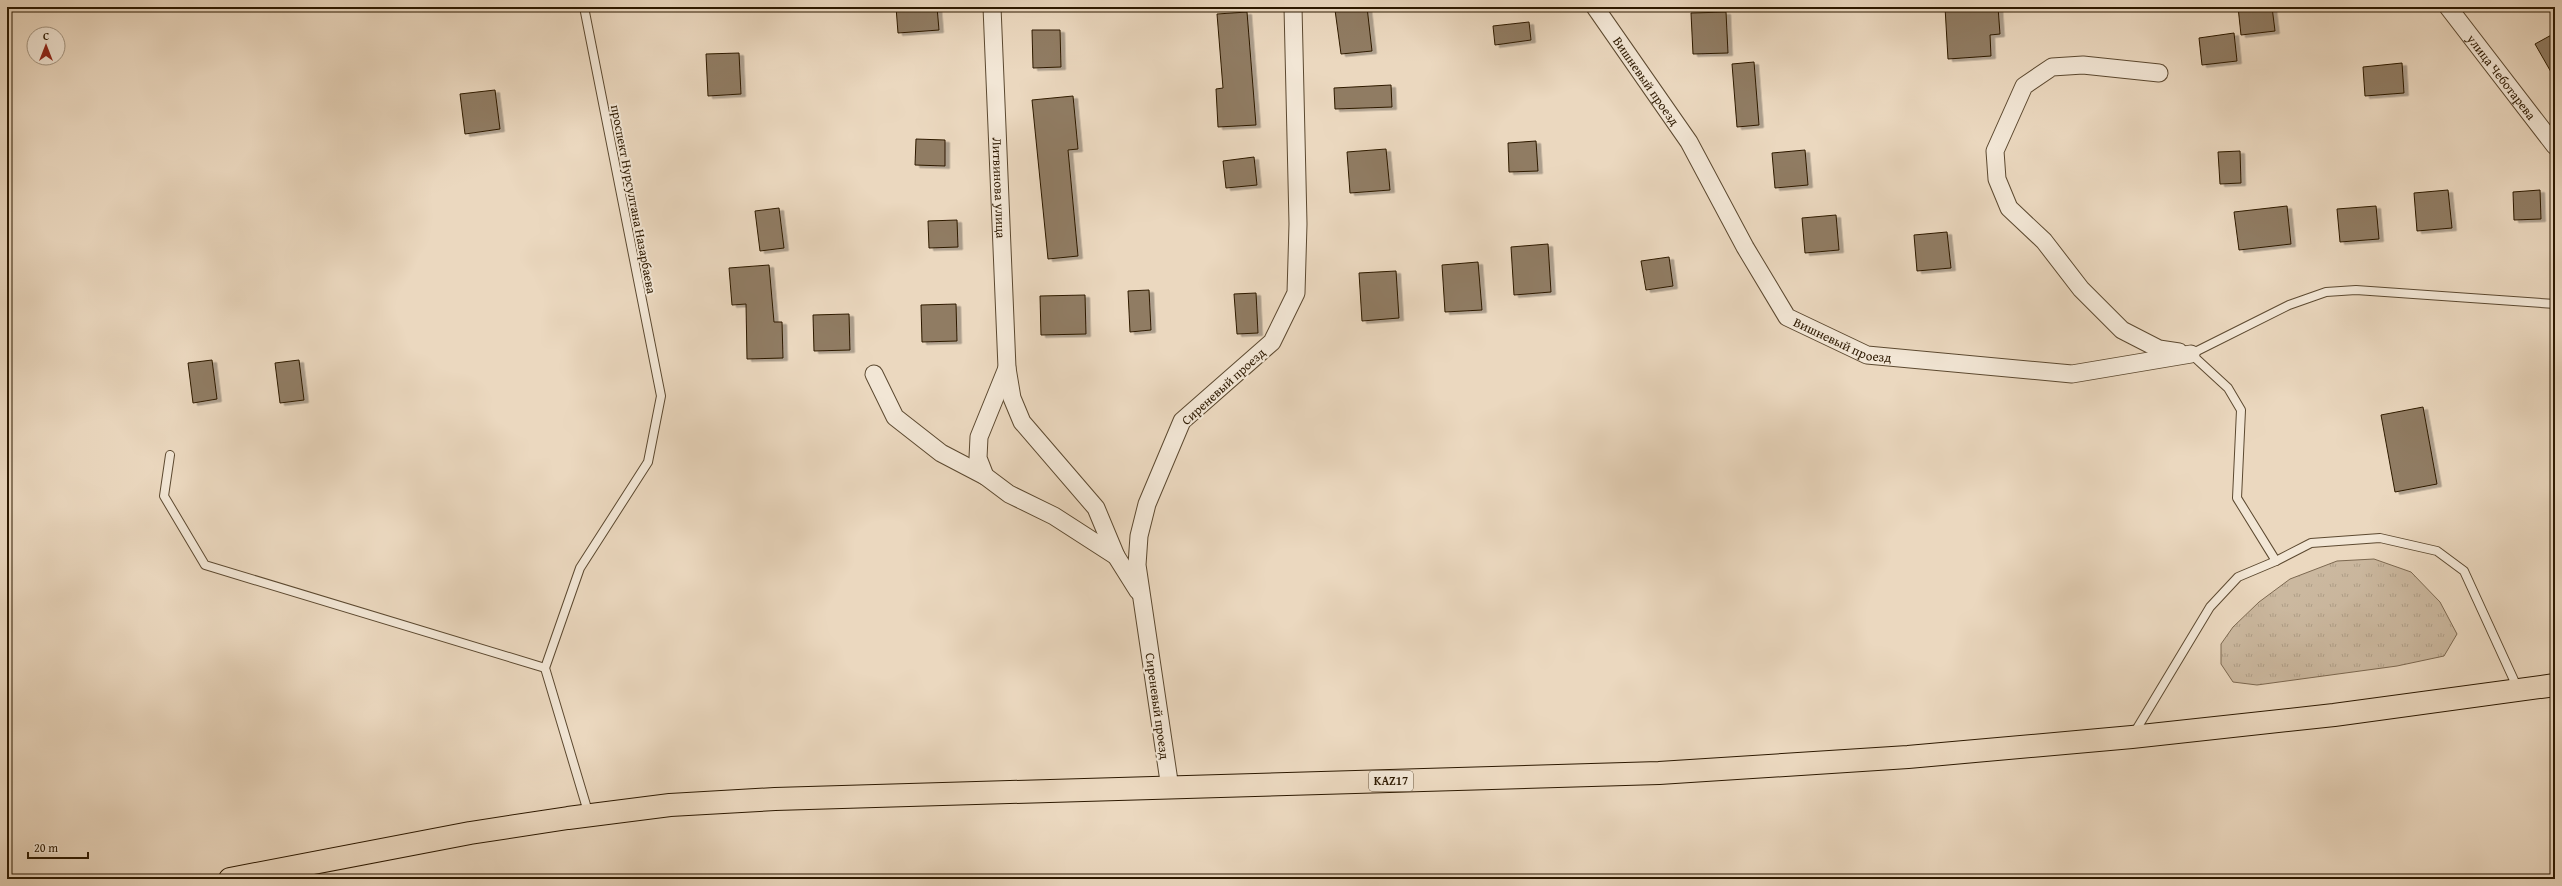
<svg xmlns="http://www.w3.org/2000/svg" width="2562" height="886" font-family="'Gentium Book Plus',serif">
<style>
.grass{fill:url(#grass-tufts);stroke:#7c6850}
.building{fill:#907c63;stroke:#2d1900;filter:url(#shadow)}
.lines{fill:none;stroke-linecap:round;stroke-linejoin:round}
.service-casing{stroke:#5c4930;stroke-width:10}
.minor-casing{stroke:#5c4930;stroke-width:19}
.primary-casing{stroke:#2d1900;stroke-width:24}
.service{stroke:#f2e6d5;stroke-width:8}
.minor{stroke:#f2e6d5;stroke-width:17}
.primary{stroke:#ebd8bf;stroke-width:22}
.labels{text-anchor:middle;stroke-width:4;stroke-linejoin:round;paint-order:stroke}
.shield{fill:#f2e6d5;stroke:#685640;stroke-width:1}
.shield-label{font-size:12px;font-weight:bold;fill:#2d1900}
.street-label{font-size:13px;fill:#2d1900;stroke:#f2e6d5}
</style>
<defs>
<pattern id="grass-tufts" width="24" height="20" patternUnits="userSpaceOnUse"><rect width="24" height="20" fill="#cbb89f"/><path d="M3 7l-1-3M5 7V3M7 7l1-3M15 17l-1-3M17 17v-4M19 17l1-3" fill="none" stroke="#af9e87"/></pattern>
<filter id="shadow"><feDropShadow dx="4.5" dy="2.5" stdDeviation="0" flood-color="#0004"/></filter>
</defs>
<rect width="100%" height="100%" fill="#ebd8bf"/>
<filter id="stains"><feTurbulence type="fractalNoise" baseFrequency=".005" numOctaves="4"/><feColorMatrix values="0 0 0 0 .2 0 0 0 0 .09 0 0 0 0 .02 0 0 0 .5 -.17"/></filter>
<radialGradient id="worn" r=".72"><stop offset=".6" stop-color="#630" stop-opacity="0"/><stop offset="1" stop-color="#630" stop-opacity=".3"/></radialGradient>
<polygon class="grass" points="2374,559 2411,572 2440,602 2457,634 2444,656 2397,666 2257,685 2233,682 2221,664 2221,644 2233,627 2259,602 2290,579 2337,561"/>
<g class="building">
<polygon points="896,7 937,7 939,30 898,33"/>
<polygon points="1367,7 1372,51 1341,54 1335,10"/>
<polygon points="1945,7 1998,7 2000,34 1990,35 1991,56 1948,59"/>
<polygon points="2238,7 2272,7 2275,31 2241,35"/>
<polygon points="1247,12 1256,125 1218,127 1216,89 1223,88 1217,14"/>
<polygon points="1726,12 1728,53 1693,54 1691,13"/>
<polygon points="1529,22 1531,40 1495,45 1493,26"/>
<polygon points="1032,30 1060,30 1061,67 1033,68"/>
<polygon points="2234,33 2237,61 2202,65 2199,38"/>
<polygon points="2555,33 2555,79 2535,44"/>
<polygon points="739,53 741,94 708,96 706,54"/>
<polygon points="1754,62 1759,125 1737,127 1732,64"/>
<polygon points="2402,63 2404,93 2365,96 2363,67"/>
<polygon points="1391,85 1392,107 1335,109 1334,88"/>
<polygon points="495,90 500,129 465,134 460,94"/>
<polygon points="1073,96 1078,149 1068,150 1078,256 1048,259 1032,100"/>
<polygon points="916,139 945,140 945,166 915,165"/>
<polygon points="1536,141 1538,171 1509,172 1508,143"/>
<polygon points="1386,149 1390,190 1350,193 1347,152"/>
<polygon points="1805,150 1808,185 1775,188 1772,153"/>
<polygon points="2240,151 2241,183 2220,184 2218,152"/>
<polygon points="1254,157 1257,185 1226,188 1223,161"/>
<polygon points="2448,190 2452,228 2417,231 2414,193"/>
<polygon points="2540,190 2541,219 2514,220 2513,192"/>
<polygon points="2287,206 2291,244 2239,250 2234,212"/>
<polygon points="2376,206 2379,239 2340,242 2337,209"/>
<polygon points="779,208 784,248 760,251 755,211"/>
<polygon points="1836,215 1839,250 1805,253 1802,218"/>
<polygon points="957,220 958,247 929,248 928,221"/>
<polygon points="1947,232 1951,268 1917,271 1914,235"/>
<polygon points="1548,244 1551,292 1514,295 1511,247"/>
<polygon points="1669,257 1673,286 1646,290 1641,261"/>
<polygon points="1478,262 1482,310 1445,312 1442,265"/>
<polygon points="769,265 774,322 782,322 783,358 747,359 746,304 732,305 729,268"/>
<polygon points="1396,271 1399,318 1362,321 1359,273"/>
<polygon points="1149,290 1151,330 1130,332 1128,291"/>
<polygon points="1256,293 1258,333 1237,334 1234,294"/>
<polygon points="1085,295 1086,334 1041,335 1040,296"/>
<polygon points="956,304 957,341 922,342 921,305"/>
<polygon points="849,314 850,350 814,351 813,315"/>
<polygon points="212,360 217,399 193,403 188,363"/>
<polygon points="299,360 304,400 280,403 275,363"/>
<polygon points="2423,407 2437,484 2395,492 2381,415"/>
</g>
<g class="lines">
<g class="service-casing">
<g id="service">
<polyline points="584,7 661,396 648,462 580,568 545,668 589,815"/>
<polyline points="170,455 164,496 205,565 545,668"/>
<polyline points="2276,561 2237,498 2241,410 2228,388 2191,354 2289,305 2326,292 2356,290 2555,304"/>
<polyline points="2133,735 2210,607 2238,577 2276,561 2311,543 2380,538 2437,551 2464,571 2518,689"/>
</g>
</g>
<g class="minor-casing">
<g id="minor">
<path id="s1" d="M992,7L1007,368L1012,398L1022,422L1096,508L1116,556"/>
<path id="s2" d="M1595,7L1689,142L1745,247L1787,317L1867,355L2072,374L2191,354"/>
<path id="s3" d="M2448,7L2555,146"/>
<polyline points="2159,73 2083,65 2052,67 2024,86 1995,151 1997,179 2009,208 2044,241 2081,289 2122,330 2159,349 2179,352"/>
<polyline points="1007,368 979,437 978,458 985,476 1009,494 1054,516 1116,556 1138,591"/>
<polyline points="874,374 895,417 941,453 985,476"/>
<polyline points="1170,788 1137,565 1139,536 1147,504 1182,421 1272,342 1296,293 1298,224 1293,7"/>
</g>
</g>
<g class="primary-casing">
<polyline id="primary" points="230,879 470,833 568,818 670,805 775,799 1659,773 1908,757 2132,737 2334,715 2555,685"/>
</g>
<use href="#service" class="service"/>
<use href="#minor" class="minor"/>
<use href="#primary" class="primary"/>
</g>
<g class="labels">
<rect class="shield" x="1369" y="771" width="44" height="20" rx="3"/>
<g class="shield-label">
<text x="1391" y="785">KAZ17</text>
</g>
<g class="street-label">
<text dy="5" stroke="none"><textPath href="#s3" startOffset="88">улица Чеботарева</textPath></text>
<text dy="5" stroke="none"><textPath href="#s2" startOffset="90">Вишневый проезд</textPath></text>
<text dy="5" stroke="none"><textPath href="#s1" startOffset="181">Литвинова улица</textPath></text>
<text transform="translate(634 199) rotate(79)" y="5">проспект Нурсултана Назарбаева</text>
<text dy="5" stroke="none"><textPath href="#s2" startOffset="426">Вишневый проезд</textPath></text>
<text transform="translate(1223 386) rotate(-42)" y="5">Сиреневый проезд</text>
<text transform="translate(1158 706) rotate(82)" y="5">Сиреневый проезд</text>
</g>
</g>
<rect width="2562" height="886" fill="none" stroke="#ebd8bf" stroke-width="24"/>
<rect x="8" y="8" width="2546" height="870" fill="none" stroke="#2d1900" stroke-width="2"/>
<rect x="12" y="12" width="2538" height="862" fill="none" stroke="#2d1900"/>
<g transform="translate(46 46)"><circle r="19" fill="#f2e6d5" stroke="#a39480"/>
<path d="M0-3L7 15L0 10L-7 15Z" fill="#8f2418"/>
<text y="-6" font-size="11" font-weight="bold" text-anchor="middle" fill="#2d1900">С</text>
</g>
<path d="M28 852v6h60v-6" fill="none" stroke="#2d1900" stroke-width="2"/>
<text x="34" y="852" font-size="12" fill="#2d1900" stroke="#f2e6d5" stroke-width="3" paint-order="stroke">20 m</text>
<rect width="100%" height="100%" filter="url(#stains)"/>
<rect width="100%" height="100%" fill="url(#worn)"/>
</svg>
